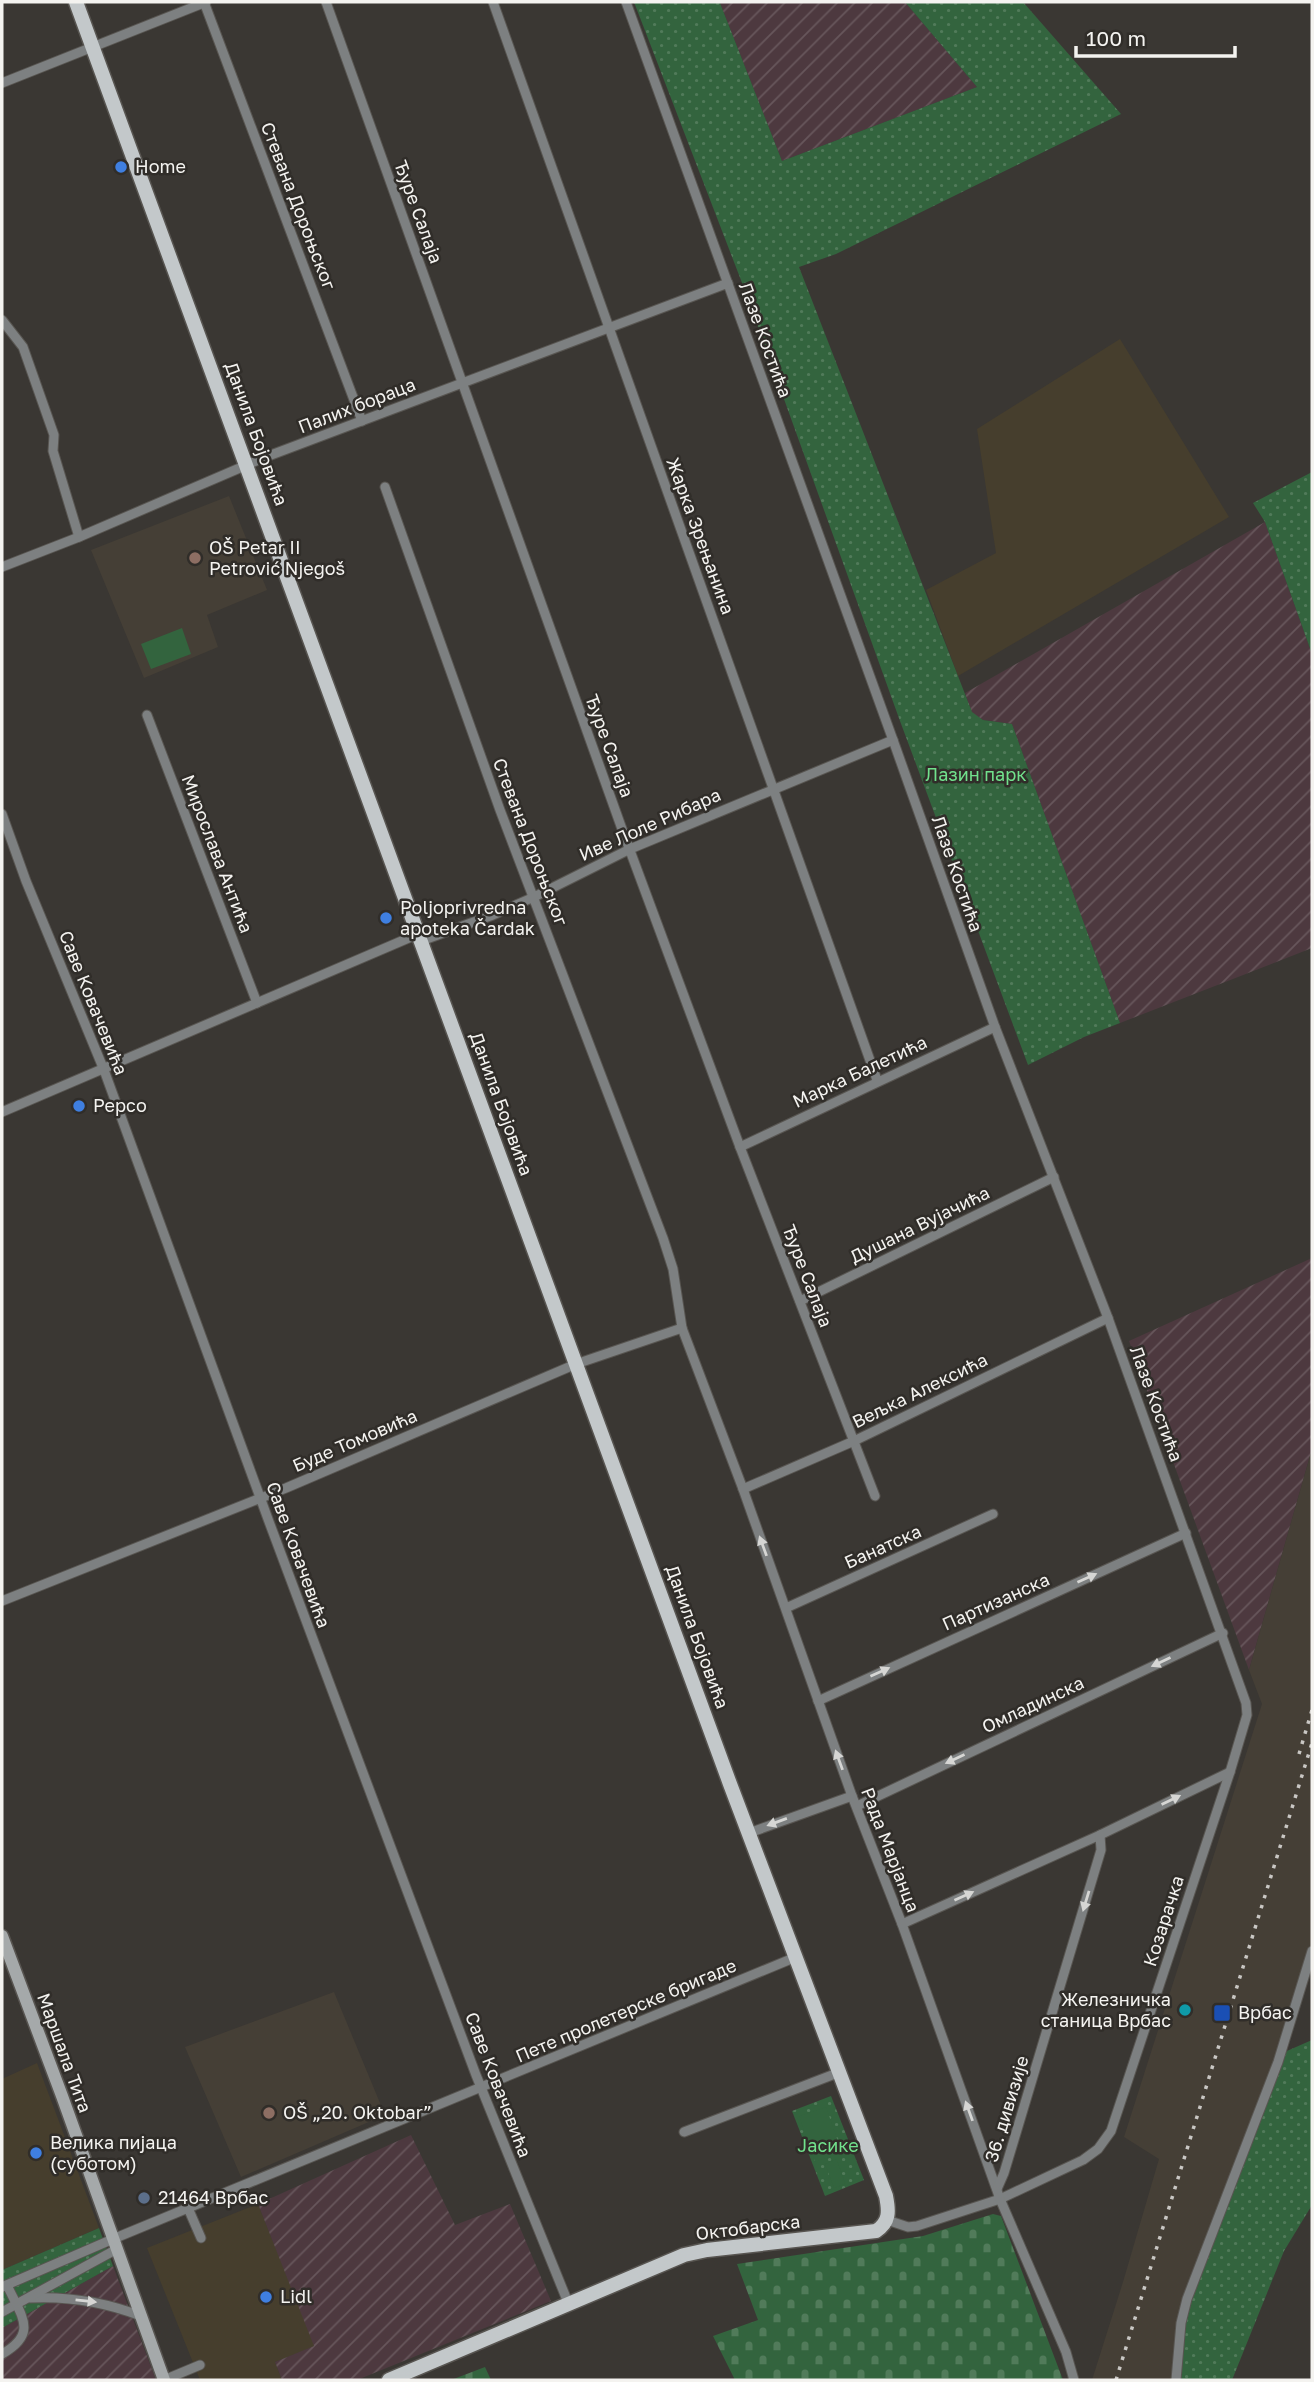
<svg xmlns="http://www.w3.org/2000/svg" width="1314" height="2382" font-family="'Golos Text',sans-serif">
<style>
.commercial{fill:#463e2d}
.industrial{fill:url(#industrial-furrows)}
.built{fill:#453f36}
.green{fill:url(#green-dots)}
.cemetery{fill:url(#cemetery-stones)}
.pitch{fill:#33643e}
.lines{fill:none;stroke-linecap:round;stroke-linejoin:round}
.street-casing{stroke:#585551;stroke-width:11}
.secondary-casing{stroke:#585551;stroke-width:15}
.primary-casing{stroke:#585551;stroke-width:17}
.street{stroke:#7d8081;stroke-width:9}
.secondary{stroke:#a5a9aa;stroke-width:12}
.primary{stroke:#c3c8ca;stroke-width:14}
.rail{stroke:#c9c7c4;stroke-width:3.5;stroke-dasharray:3.5 7;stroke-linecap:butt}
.oneway{fill:#d6d6d4}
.shop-dot{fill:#3f7fe0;stroke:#302d29;stroke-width:2.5}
.education-dot{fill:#8d6e63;stroke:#302d29;stroke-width:2.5}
.culture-dot{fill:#0f9aa8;stroke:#302d29;stroke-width:2.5}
.transit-dot{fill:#1a4fb4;stroke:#302d29;stroke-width:2.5}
.service-dot{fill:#5c6f8a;stroke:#302d29;stroke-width:2.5}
.labels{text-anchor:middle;stroke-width:5;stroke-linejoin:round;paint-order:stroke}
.poi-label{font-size:18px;fill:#f4f3f0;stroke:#302d29;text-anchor:start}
.street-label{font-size:18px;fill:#f4f3f0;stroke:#302d29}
.park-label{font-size:18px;fill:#71e18c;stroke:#302d29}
</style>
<defs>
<pattern id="industrial-furrows" width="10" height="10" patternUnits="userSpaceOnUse" patternTransform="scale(1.75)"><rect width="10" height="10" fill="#4d393f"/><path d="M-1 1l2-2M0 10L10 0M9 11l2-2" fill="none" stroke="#67565b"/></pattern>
<pattern id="green-dots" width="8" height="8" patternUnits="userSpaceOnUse" patternTransform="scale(1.75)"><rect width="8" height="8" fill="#33643e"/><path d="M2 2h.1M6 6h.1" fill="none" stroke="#517b5a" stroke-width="1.8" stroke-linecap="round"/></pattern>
<pattern id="cemetery-stones" width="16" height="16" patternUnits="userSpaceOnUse" patternTransform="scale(1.75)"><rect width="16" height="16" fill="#33643e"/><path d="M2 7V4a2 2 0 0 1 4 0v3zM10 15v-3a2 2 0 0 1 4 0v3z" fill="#517b5a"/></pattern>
</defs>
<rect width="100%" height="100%" fill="#3a3733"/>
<g class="commercial">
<polygon points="1120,339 1229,517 958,676 926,590 996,553 977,429"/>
<polygon points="37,2063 99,2228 2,2270 2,2079"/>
<polygon points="258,2204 315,2346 275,2362 282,2380 200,2380 147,2248"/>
</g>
<g class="industrial">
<polygon points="724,2 905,2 977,87 782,161 720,3"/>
<polygon points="1265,522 1312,654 1312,948 1120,1023 1012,724 983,720 972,713 965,693"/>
<polygon points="1312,1258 1312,1449 1249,1670 1129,1341"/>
<polygon points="411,2135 455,2225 510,2204 551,2301 357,2380 282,2380 275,2362 314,2346 258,2204"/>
<polygon points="113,2266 156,2380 2,2380 2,2328"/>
</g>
<g class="built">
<polygon points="229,496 267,590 207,615 218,647 144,678 91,550"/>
<polygon points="1312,1449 1312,1951 1175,2380 1092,2380 1123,2282 1159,2159 1124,2137 1262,1704 1249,1670"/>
<polygon points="334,1992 385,2115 241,2177 185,2047"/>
</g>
<g class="green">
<polygon points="634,2 724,2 720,3 782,161 977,87 905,2 1023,2 1121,114 836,254 799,267 972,712 983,720 1012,724 1120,1023 1084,1037 1028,1065 900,721 744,288"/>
<polygon points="1312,472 1312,654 1265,522 1253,503"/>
<polygon points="1312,2040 1312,2205 1284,2251 1232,2380 1175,2380 1181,2323 1280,2054"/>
<polygon points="831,2096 864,2180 825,2196 792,2111"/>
<polygon points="99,2228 113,2266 2,2328 2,2270"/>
</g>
<g class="cemetery">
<polygon points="993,2214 1001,2216 1063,2380 735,2380 713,2336 758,2320 737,2264 923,2236"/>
<polygon points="485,2367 491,2380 451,2380"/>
</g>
<g class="pitch">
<polygon points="182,628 191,654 151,669 141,644"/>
<polygon points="826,2107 842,2153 815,2162 799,2116"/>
<polygon points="837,2159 845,2184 834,2188 825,2164"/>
</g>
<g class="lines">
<g class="street-casing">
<g id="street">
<polyline points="204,2 362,421"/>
<polyline points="326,2 622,829 740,1147 875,1496"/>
<polyline points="493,2 877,1080"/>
<polyline points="626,2 893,740 995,1027 1108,1318 1246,1703 1247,1715 1230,1772 1111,2131 1098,2149 1083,2160 1000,2199 917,2226 908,2227 887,2220"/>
<polyline points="2,83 206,2"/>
<polyline points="2,320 23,347 54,435 53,451 79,537"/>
<polyline points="385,487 500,810 663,1238 673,1269 682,1328 743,1489 852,1796 902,1924 1000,2199 1066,2352 1074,2380"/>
<polyline points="2,567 79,537 263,458 728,283"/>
<polyline points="147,715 257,1003"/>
<polyline points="2,814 26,881 104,1070 268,1519 476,2075 569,2305"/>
<polyline points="421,941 493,915 534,897 630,849 893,740"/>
<polyline points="2,1112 418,934"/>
<polyline points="740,1147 995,1027"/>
<polyline points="800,1301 1054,1177"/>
<polyline points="743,1489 854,1441 1108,1318"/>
<polyline points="2,1601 286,1488 576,1364 682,1328"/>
<polyline points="786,1608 993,1514"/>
<polyline points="818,1701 1186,1533"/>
<polyline points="857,1806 1223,1633"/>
<polyline points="749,1833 852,1796"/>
<polyline points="902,1924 1100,1835 1230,1772"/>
<polyline points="684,2132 840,2072"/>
<polyline points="997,2189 1004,2173 1101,1850 1100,1835"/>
<polyline points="188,2208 201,2238"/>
<polyline points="2,2287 113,2239 796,1957"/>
<path d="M30,2298C69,2296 105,2302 141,2316"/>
<polyline points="2,2312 117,2249"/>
<path d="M2,2354C39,2333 21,2316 7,2285"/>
<polyline points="164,2380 200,2365"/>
<polyline points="1176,2380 1181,2323 1187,2299 1278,2062 1312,1951"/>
</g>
</g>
<g class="secondary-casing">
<polyline id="secondary" points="2,1936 62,2096 164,2380"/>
</g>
<g class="primary-casing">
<path id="primary" d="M76,2L730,1784L886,2196C889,2211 890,2222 876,2231L707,2250L684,2255L389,2380"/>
</g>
<use href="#street" class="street"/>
<use href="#secondary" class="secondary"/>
<use href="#primary" class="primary"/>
<g class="rail">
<polyline points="1299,1754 1312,1710"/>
<polyline points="1116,2380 1312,1743"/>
</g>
</g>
<defs><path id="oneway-solid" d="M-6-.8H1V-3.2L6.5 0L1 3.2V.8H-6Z" transform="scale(1.75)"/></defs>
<g class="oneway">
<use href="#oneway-solid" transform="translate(763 1546) rotate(-110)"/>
<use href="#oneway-solid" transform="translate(1087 1578) rotate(-24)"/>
<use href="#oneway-solid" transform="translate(1161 1662) rotate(155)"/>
<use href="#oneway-solid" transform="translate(880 1672) rotate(-24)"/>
<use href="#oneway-solid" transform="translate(955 1759) rotate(155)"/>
<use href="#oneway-solid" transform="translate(839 1760) rotate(-110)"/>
<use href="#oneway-solid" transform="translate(1171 1800) rotate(-26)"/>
<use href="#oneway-solid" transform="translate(777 1822) rotate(160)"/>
<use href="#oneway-solid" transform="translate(964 1896) rotate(-24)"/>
<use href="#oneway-solid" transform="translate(1086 1901) rotate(107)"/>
<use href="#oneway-solid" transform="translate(969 2111) rotate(-110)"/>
<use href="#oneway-solid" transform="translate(86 2301) rotate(6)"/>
</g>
<g class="shop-dot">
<circle cx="121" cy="167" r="7"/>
<circle cx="386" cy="918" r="7"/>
<circle cx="79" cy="1106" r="7"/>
<circle cx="36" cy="2153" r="7"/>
<circle cx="266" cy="2297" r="7"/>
</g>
<g class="education-dot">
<circle cx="195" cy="558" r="7"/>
<circle cx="269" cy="2113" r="7"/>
</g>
<circle class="culture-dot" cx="1185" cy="2010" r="7"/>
<rect class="transit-dot" x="1213" y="2004" width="18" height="18" rx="3.5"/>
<circle class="service-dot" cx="144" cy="2198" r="7"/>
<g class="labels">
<g class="poi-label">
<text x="135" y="173">Home</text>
<text x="209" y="554">OŠ Petar II<tspan x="209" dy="21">Petrović Njegoš</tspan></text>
<text x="400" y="914">Poljoprivredna<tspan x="400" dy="21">apoteka Čardak</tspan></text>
<text x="93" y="1112">Pepco</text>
<text x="1171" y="2006" text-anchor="end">Железничка<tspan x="1171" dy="21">станица Врбас</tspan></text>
<text x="1238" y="2019">Врбас</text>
<text x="283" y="2119">OŠ „20. Oktobar”</text>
<text x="50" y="2149">Велика пијаца<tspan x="50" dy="21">(суботом)</tspan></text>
<text x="158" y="2204">21464 Врбас</text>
<text x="280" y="2303">Lidl</text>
</g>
<g class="street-label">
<text transform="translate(298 206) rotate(69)" y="6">Стевана Дороњског</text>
<text transform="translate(418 212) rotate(70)" y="6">Ђуре Салаја</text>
<text transform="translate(765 340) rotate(70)" y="6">Лазе Костића</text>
<text transform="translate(357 406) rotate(-21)" y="6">Палих бораца</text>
<text transform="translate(256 434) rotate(70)" y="6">Данила Бојовића</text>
<text transform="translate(700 536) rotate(70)" y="6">Жарка Зрењанина</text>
<text transform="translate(609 746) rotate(70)" y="6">Ђуре Салаја</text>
<text transform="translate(650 825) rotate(-24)" y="6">Иве Лоле Рибара</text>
<text transform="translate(530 842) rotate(69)" y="6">Стевана Дороњског</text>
<text transform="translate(217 854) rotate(69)" y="6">Мирослава Антића</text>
<text transform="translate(957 874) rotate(71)" y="6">Лазе Костића</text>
<text transform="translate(93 1003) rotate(68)" y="6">Саве Ковачевића</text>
<text transform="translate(860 1072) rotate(-25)" y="6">Марка Балетића</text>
<text transform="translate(501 1104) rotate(70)" y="6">Данила Бојовића</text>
<text transform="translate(920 1225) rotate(-26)" y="6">Душана Вујачића</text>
<text transform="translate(807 1276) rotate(69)" y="6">Ђуре Салаја</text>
<text transform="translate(920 1391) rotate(-26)" y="6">Вељка Алексића</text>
<text transform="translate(1156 1404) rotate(70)" y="6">Лазе Костића</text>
<text transform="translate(355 1441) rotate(-23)" y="6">Буде Томовића</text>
<text transform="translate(883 1547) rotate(-24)" y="6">Банатска</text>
<text transform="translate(298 1555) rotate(70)" y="6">Саве Ковачевића</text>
<text transform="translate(996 1602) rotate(-24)" y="6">Партизанска</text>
<text transform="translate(697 1637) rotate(70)" y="6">Данила Бојовића</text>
<text transform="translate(1033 1705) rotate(-25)" y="6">Омладинска</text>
<text transform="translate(890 1850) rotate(69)" y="6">Рада Марјанца</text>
<text transform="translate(1164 1921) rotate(-72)" y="6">Козарачка</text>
<text transform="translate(626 2011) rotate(-23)" y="6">Пете пролетерске бригаде</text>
<text transform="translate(64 2053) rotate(70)" y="6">Маршала Тита</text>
<text transform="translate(498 2085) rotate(69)" y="6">Саве Ковачевића</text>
<text transform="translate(1007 2109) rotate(-73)" y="6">36. дивизије</text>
<text transform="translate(748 2228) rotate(-7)" y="6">Октобарска</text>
</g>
<g class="park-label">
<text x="976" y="781">Лазин парк</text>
<text x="828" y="2152">Јасике</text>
</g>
</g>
<rect width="1314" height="2382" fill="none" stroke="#f4f3f0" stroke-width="7"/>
<path d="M1076 46v10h159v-10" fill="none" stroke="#f4f3f0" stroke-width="3.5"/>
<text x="1086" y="46" font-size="21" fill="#f4f3f0" stroke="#302d29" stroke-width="5" paint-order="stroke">100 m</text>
</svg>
